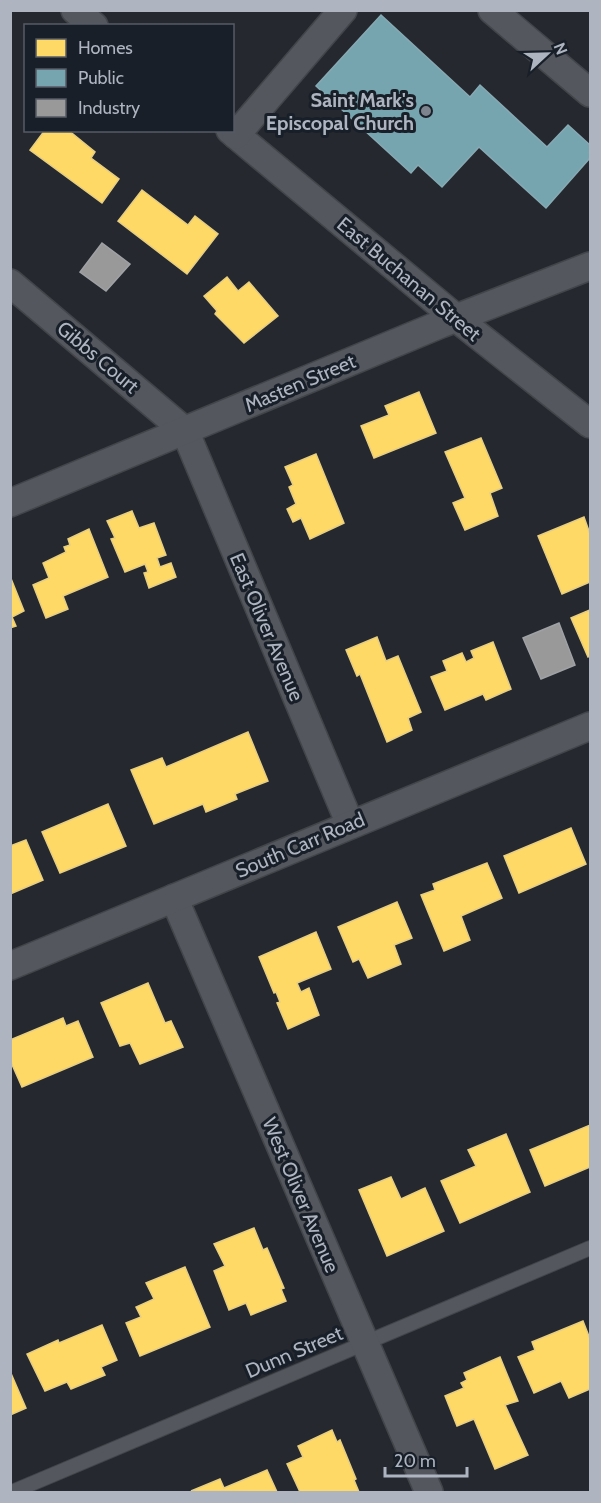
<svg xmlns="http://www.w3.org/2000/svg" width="601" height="1503" font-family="Cabin,sans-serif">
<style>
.homes{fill:#ffd966;stroke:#e7ce81;stroke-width:1.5}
.public{fill:#76a5af;stroke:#87aab4;stroke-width:1.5}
.industry{fill:#999;stroke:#9fa1a5;stroke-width:1.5}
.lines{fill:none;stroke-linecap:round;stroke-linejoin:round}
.service-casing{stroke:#42454a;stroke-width:16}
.minor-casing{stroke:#42454a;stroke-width:30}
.service{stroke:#54575e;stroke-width:14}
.minor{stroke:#54575e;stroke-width:27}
.poi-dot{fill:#7e848e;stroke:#191f28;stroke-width:2}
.labels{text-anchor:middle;stroke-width:6;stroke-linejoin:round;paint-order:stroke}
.poi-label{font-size:20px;font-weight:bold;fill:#aeb5c1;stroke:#191f28;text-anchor:end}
.street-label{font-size:20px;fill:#aeb5c1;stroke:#191f28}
</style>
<rect width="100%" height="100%" fill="#25292f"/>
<g class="homes">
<polygon points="45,130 68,130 95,152 91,158 119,179 102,203 30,150"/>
<polygon points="142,190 188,225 195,216 218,234 187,274 118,221"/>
<polygon points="227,277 238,291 249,282 278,316 244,343 215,314 217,311 204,296"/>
<polygon points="419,392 436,433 374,458 361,426 389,415 385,406"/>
<polygon points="481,438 502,488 490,493 498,516 465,530 453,503 465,498 445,452"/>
<polygon points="316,454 344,523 310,539 301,518 293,522 287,509 296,504 289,487 293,485 285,467"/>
<polygon points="132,511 139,528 154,523 166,555 157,558 160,567 171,563 176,577 149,588 144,573 148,572 145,564 125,572 111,539 115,538 107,521"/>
<polygon points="584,517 590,534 590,582 562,594 538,536"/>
<polygon points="89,529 108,577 63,596 68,609 46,618 33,585 49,578 43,563 66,552 64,547 70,545 68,539"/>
<polygon points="10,576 24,611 12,617 16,626 10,628"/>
<polygon points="590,610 590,656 588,657 571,618"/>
<polygon points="377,637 386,661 398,656 421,712 408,718 412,730 387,742 360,674 357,676 346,650"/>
<polygon points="493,642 511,689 486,700 483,694 445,710 431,677 447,671 443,661 462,653 466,662 474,658 471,651"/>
<polygon points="248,732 268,781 235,794 237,799 206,812 203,804 154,824 131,770 162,758 166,767"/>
<polygon points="108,804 126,846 60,873 42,832"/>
<polygon points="571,828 586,864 519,893 504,856"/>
<polygon points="26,840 43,880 10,894 10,846"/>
<polygon points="487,863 502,898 461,916 470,940 444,951 421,895 435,890 433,884"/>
<polygon points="397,902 412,938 394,945 401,964 368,978 359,959 353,962 338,927"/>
<polygon points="316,932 331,969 297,983 301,992 309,988 319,1015 288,1029 277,1003 280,1002 276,992 274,993 259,957"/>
<polygon points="148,983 165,1023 171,1021 183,1047 140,1064 130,1043 120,1046 101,1003"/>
<polygon points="63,1018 66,1026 78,1021 93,1057 22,1087 10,1060 10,1040"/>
<polygon points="590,1125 590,1167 545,1186 530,1150"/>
<polygon points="506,1134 530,1192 460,1223 441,1181 476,1166 468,1150"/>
<polygon points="391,1177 401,1199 425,1188 444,1231 387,1256 359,1190"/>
<polygon points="254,1228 263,1250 267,1248 284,1288 281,1289 286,1301 251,1315 246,1303 229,1310 214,1271 225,1266 214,1244"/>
<polygon points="185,1267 210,1327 140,1356 126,1323 141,1317 136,1307 154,1299 146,1283"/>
<polygon points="583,1321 590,1339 590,1389 569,1398 561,1381 534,1393 518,1357 535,1350 532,1342"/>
<polygon points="102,1325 117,1360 101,1367 105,1375 71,1389 67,1382 45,1391 27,1354 58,1340 59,1343"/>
<polygon points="500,1357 518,1401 505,1405 528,1455 495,1469 474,1419 457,1426 445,1396 464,1388 461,1383 467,1380 464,1373"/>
<polygon points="10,1371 26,1408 10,1415"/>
<polygon points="332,1430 337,1442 340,1440 356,1479 354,1480 359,1492 300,1492 287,1464 303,1457 298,1446"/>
<polygon points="267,1470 277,1492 191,1491 220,1479 224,1488"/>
</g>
<polygon class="public" points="381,15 470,97 480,85 547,147 568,125 590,145 590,158 546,208 479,147 442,187 418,165 411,173 316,86"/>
<g class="industry">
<polygon points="102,243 130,264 106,291 80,272"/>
<polygon points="559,623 575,665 541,679 523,638"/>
</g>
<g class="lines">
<g class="service-casing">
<polyline id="service" points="12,1492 590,1248"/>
</g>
<g class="minor-casing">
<g id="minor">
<polyline points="75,10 94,26"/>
<polyline points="492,10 590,93"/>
<polyline points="230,130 456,318 590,424"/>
<polyline points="236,135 343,10"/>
<polyline points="10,283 185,431 350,824"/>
<polyline points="10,503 441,324 590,266"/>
<polyline points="174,898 429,1492"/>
<polyline points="10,966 590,726"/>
</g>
</g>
<use href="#service" class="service"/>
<use href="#minor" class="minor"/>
</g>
<circle class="poi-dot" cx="426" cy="111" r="6"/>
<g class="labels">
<g class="poi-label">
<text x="414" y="107">Saint Mark's<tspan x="414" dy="23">Episcopal Church</tspan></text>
</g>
<g class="street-label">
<text transform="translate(409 279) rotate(40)" y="7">East Buchanan Street</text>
<text transform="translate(98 357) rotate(40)" y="7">Gibbs Court</text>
<text transform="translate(300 383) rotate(-23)" y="7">Masten Street</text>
<text transform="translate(267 627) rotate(67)" y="7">East Oliver Avenue</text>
<text transform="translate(300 845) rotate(-23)" y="7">South Carr Road</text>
<text transform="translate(301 1195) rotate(67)" y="7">West Oliver Avenue</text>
<text transform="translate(294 1352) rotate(-23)" y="7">Dunn Street</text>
</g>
</g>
<rect width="601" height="1503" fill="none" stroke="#aeb5c1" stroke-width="24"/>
<rect x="24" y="24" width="210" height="108" fill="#191f28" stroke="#555b65" stroke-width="1.5"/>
<rect x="36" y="39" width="30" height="18" fill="#ffd966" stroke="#555b65" stroke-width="1.5"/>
<text x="78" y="54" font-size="18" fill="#aeb5c1">Homes</text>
<rect x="36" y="69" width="30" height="18" fill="#76a5af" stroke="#555b65" stroke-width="1.5"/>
<text x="78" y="84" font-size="18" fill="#aeb5c1">Public</text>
<rect x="36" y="99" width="30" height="18" fill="#999999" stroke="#555b65" stroke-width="1.5"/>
<text x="78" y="114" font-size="18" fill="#aeb5c1">Industry</text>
<g transform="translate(547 54) rotate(68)" stroke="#191f28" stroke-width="4.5" paint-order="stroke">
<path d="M0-4.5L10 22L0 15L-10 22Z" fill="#aeb5c1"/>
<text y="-9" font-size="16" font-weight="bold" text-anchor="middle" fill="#aeb5c1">N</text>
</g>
<path d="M385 1467v9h82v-9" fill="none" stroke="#aeb5c1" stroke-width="3"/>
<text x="394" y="1467" font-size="18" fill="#aeb5c1" stroke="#191f28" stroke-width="4.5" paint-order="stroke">20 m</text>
</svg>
